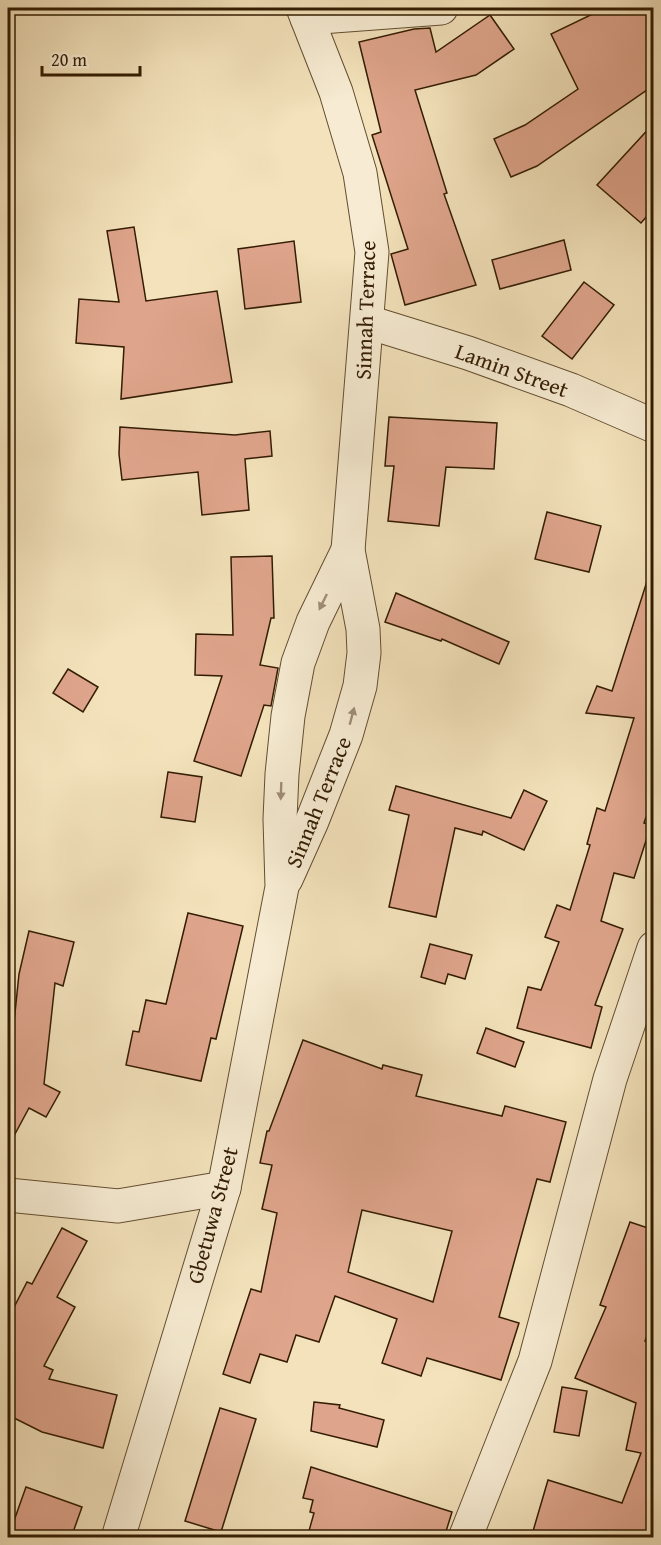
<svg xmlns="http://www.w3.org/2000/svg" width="661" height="1545" font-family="'Gentium Book Plus',serif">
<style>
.building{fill:#dfa58c;stroke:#331c02;stroke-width:1.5;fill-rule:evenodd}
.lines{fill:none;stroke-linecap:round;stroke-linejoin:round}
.minor-casing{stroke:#634e30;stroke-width:35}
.minor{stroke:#f7ecd3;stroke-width:33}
.oneway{fill:#9f8e75}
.labels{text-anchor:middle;stroke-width:4.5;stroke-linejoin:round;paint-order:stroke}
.street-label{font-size:22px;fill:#331c02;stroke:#f7ecd3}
</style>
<rect width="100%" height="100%" fill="#f3e2bb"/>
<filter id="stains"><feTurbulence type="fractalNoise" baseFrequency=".00333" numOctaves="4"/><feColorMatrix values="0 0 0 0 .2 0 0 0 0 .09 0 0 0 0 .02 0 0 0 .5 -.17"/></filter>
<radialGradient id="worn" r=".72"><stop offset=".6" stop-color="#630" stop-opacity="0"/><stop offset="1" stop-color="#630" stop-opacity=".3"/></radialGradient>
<g class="building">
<polygon points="605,8 654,8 654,85 537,166 511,177 494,139 525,125 578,89 551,34"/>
<polygon points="490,15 514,49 476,75 415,90 447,193 444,194 476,285 405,305 391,254 408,249 372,135 381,132 359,42 414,29 430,28 436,52"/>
<polygon points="654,123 654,208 641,223 597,185"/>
<polygon points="134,227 146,301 217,291 232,382 121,399 124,347 76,343 79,299 119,302 107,231"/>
<polygon points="564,240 571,270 500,289 492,260"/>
<polygon points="294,241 301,302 245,309 238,249"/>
<polygon points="584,282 614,305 572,359 542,336"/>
<polygon points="389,417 497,423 494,469 446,467 439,526 388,521 394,466 385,466"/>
<polygon points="120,427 235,435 270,431 272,456 245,459 249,510 202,515 198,472 122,480 119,454"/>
<polygon points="547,512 601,526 589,572 535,559"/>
<polygon points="272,556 274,618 271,618 260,665 278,668 271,706 264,705 241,776 194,761 222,676 195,675 196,634 233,635 231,557"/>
<polygon points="648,578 654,579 654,794 644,823 651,825 634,878 614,873 601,921 623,929 595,1005 602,1007 591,1048 517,1028 528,987 541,990 559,942 545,937 557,905 570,910 590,845 587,844 597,808 605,811 634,718 586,713 597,686 612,691"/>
<polygon points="396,593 509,642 499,664 442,639 441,641 385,622"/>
<polygon points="68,669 98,687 83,712 53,693"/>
<polygon points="168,772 202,777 195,822 161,817"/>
<polygon points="396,786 511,818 524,790 547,801 524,850 483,831 482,835 455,828 436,917 389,907 409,815 389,810"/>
<polygon points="188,913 243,926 216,1039 211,1038 201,1081 126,1065 133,1031 139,1032 146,1000 166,1004"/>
<polygon points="29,931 74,942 63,986 55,983 44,1084 60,1092 46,1117 29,1108 8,1147 8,1080 19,974"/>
<polygon points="430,944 472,955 465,979 448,974 445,984 421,977"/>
<polygon points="486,1028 524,1042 515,1067 477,1053"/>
<path d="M303,1040L382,1069L383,1065L422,1075L416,1096L502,1116L505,1106L566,1122L550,1182L537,1179L499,1317L519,1323L501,1380L427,1358L421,1376L382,1363L397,1319L335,1296L319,1342L296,1335L287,1362L260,1354L250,1383L223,1374L251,1289L261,1292L277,1213L262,1209L272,1165L260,1163L267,1131H269ZM362,1210L452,1231L433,1302L348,1272Z"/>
<polygon points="630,1222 654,1230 654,1317 645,1341 654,1345 654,1364 649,1376 654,1376 654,1538 531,1538 548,1480 622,1503 641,1453 626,1450 636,1403 575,1378 606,1307 600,1305"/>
<polygon points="62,1228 87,1241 57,1297 75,1307 44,1366 53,1370 49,1379 117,1395 103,1448 42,1432 8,1415 8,1319 27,1282 32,1284"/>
<polygon points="562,1387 587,1391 579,1436 554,1432"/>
<polygon points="314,1402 340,1405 339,1408 384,1420 377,1447 311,1431"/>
<polygon points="220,1408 256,1419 221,1532 185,1521"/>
<polygon points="311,1467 452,1512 444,1538 307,1538 314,1513 310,1512 313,1500 303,1498"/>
<polygon points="26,1487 82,1507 71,1538 26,1538 10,1532"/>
</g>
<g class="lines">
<g class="minor-casing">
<g id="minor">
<polyline points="307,18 441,8"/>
<polyline points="368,322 468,353 571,390 654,426"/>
<polyline points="286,879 312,821 346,735 360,686 364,653 363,629 348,550 372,252 360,173 336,92 303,8"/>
<polyline points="8,1195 118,1206 224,1188"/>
<polyline points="118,1538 224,1188 282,887 280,819 282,774 288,716 298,663 313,622 348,550"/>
<polyline points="465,1538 535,1361 610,1079 654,948"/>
</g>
</g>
<use href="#minor" class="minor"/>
</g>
<defs><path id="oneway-solid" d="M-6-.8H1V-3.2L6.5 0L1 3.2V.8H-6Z" transform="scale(1.5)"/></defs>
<g class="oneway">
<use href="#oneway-solid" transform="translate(323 602) rotate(116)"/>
<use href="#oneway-solid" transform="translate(352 716) rotate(-75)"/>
<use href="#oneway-solid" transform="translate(281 791) rotate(92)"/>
</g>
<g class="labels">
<g class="street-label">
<text transform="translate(365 310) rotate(-88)" y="8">Sinnah Terrace</text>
<text transform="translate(512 370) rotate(20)" y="8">Lamin Street</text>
<text transform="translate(318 802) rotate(-68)" y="8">Sinnah Terrace</text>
<text transform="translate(212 1215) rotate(-75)" y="8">Gbetuwa Street</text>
</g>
</g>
<rect width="661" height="1545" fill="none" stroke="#f3e2bb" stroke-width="30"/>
<rect x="9" y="9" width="643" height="1527" fill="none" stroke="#331c02" stroke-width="3"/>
<rect x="15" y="15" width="631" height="1515" fill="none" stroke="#331c02" stroke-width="1.5"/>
<path d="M42 66v9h98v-9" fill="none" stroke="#331c02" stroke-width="3"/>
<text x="51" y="66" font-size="18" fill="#331c02" stroke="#f7ecd3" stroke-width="4.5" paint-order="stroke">20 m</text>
<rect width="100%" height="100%" filter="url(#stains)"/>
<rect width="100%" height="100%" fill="url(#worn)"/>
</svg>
